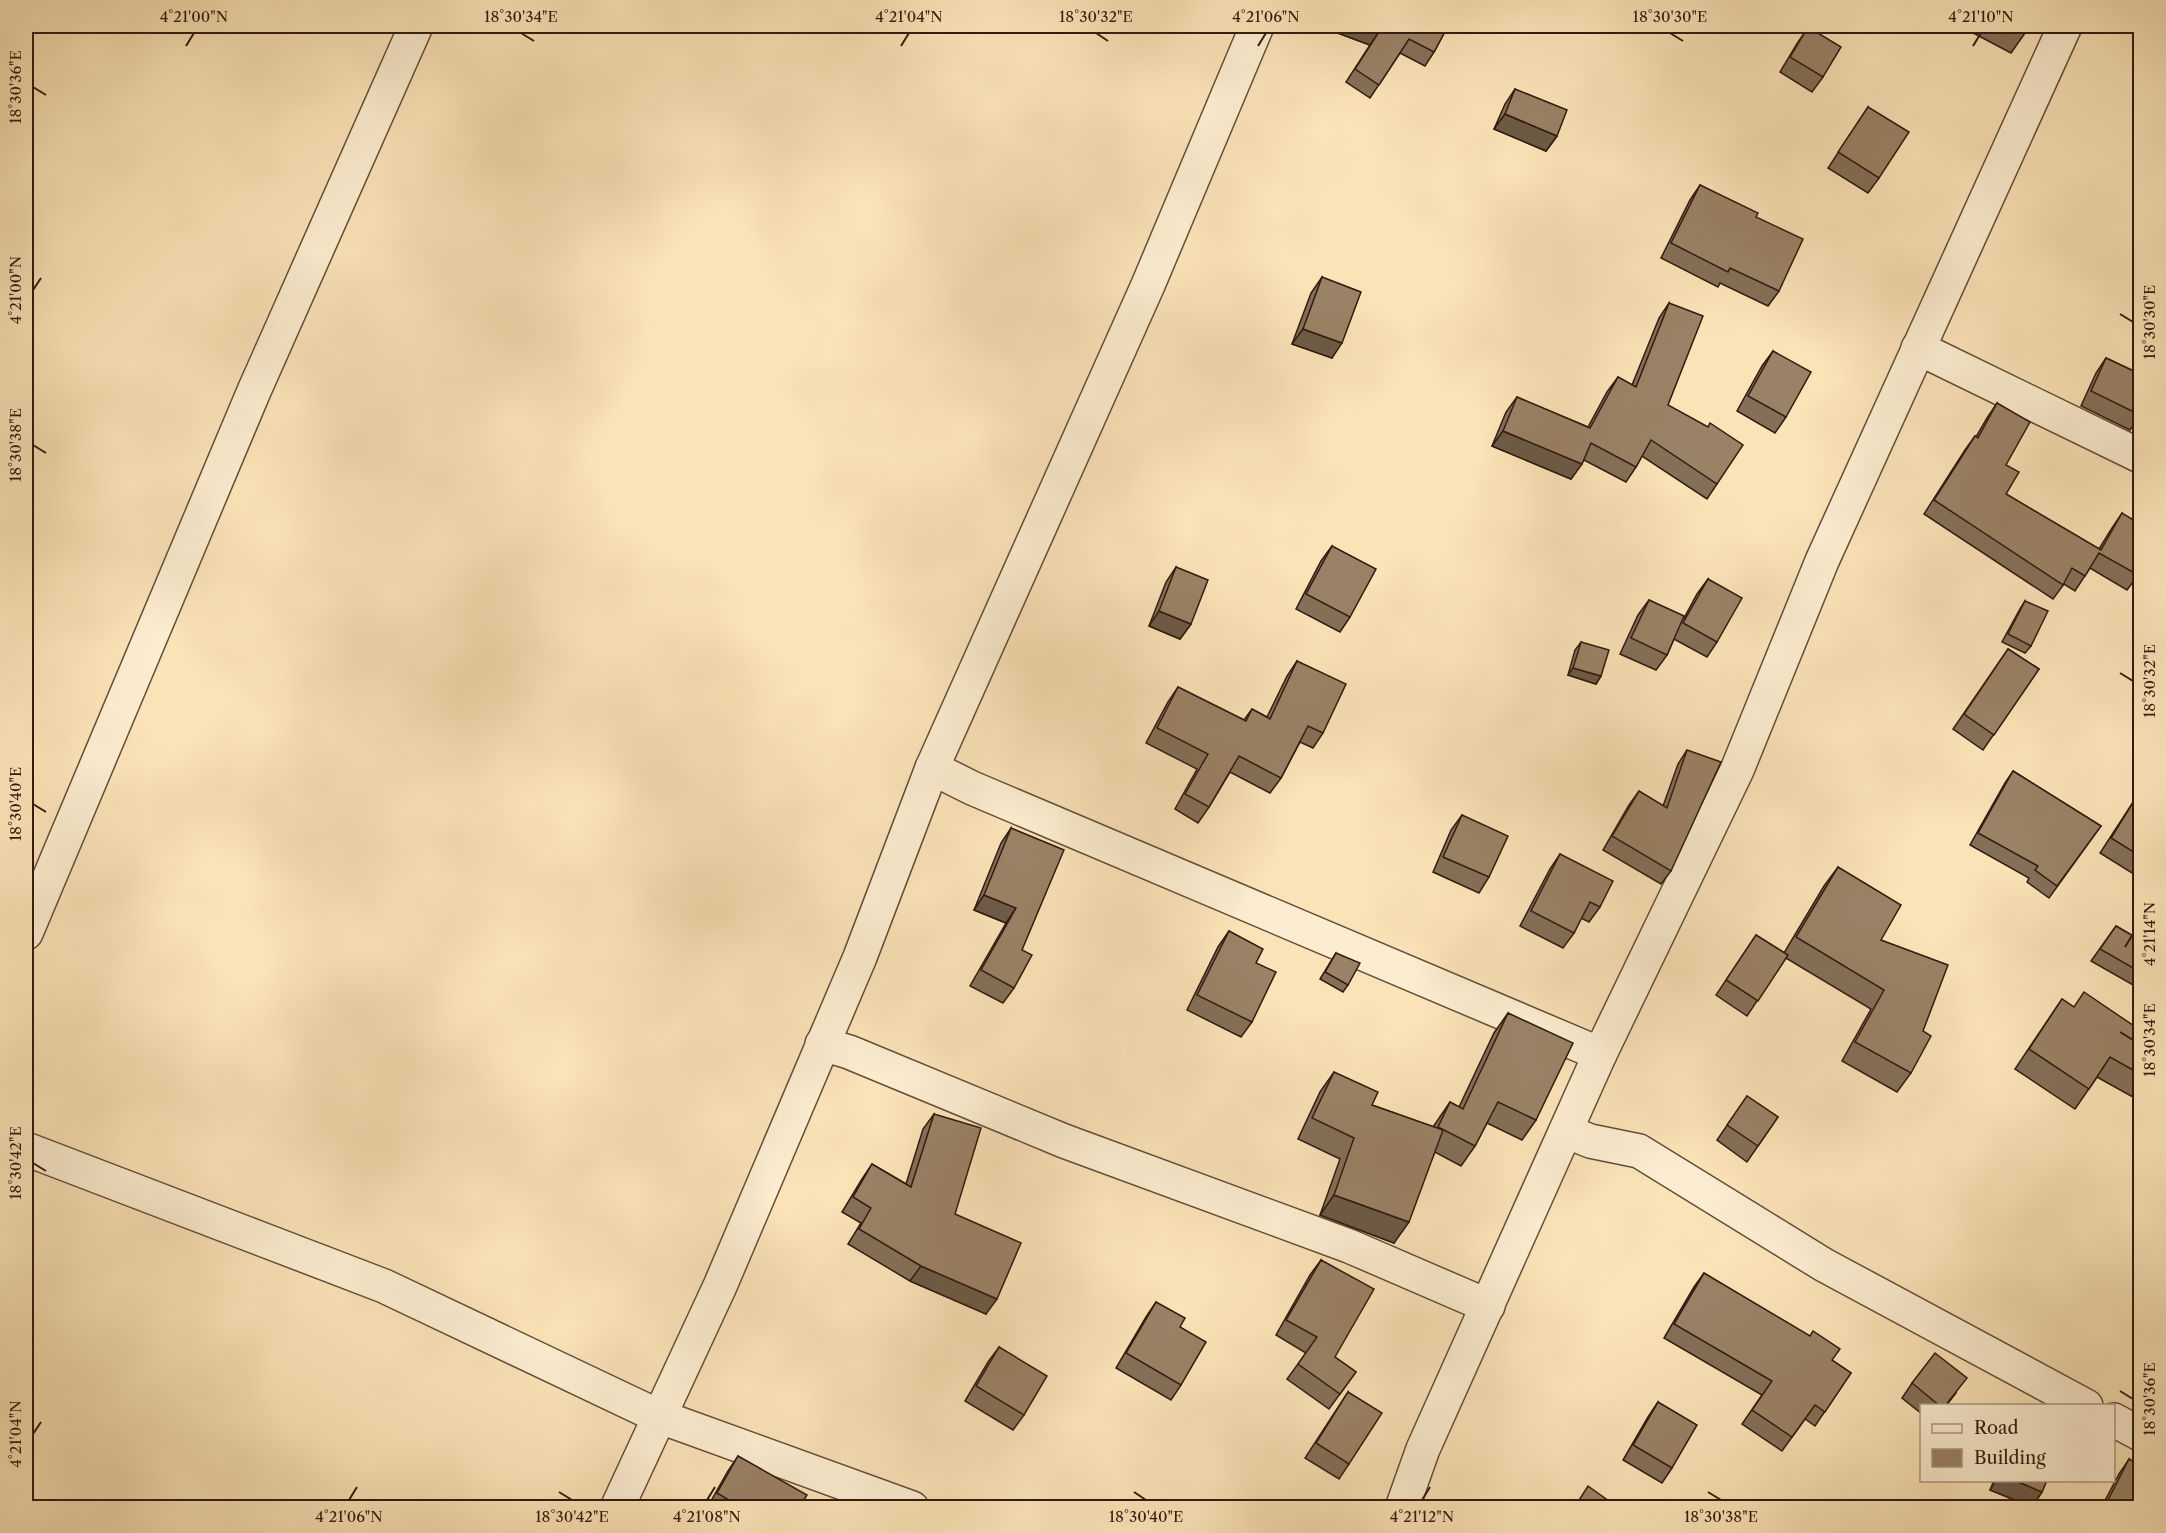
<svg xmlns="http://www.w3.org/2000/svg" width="2166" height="1533" font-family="'Libre Caslon Text',serif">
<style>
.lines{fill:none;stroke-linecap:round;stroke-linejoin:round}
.minor-casing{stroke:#644c39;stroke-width:36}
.minor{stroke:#fcedd0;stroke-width:33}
.wall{fill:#847058;stroke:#32190f;stroke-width:1.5}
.shaded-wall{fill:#6c5b47;stroke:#32190f;stroke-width:1.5}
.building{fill:#9a8266;stroke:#32190f;stroke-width:1.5}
.ticks{fill:none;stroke:#32190f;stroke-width:2}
.neatline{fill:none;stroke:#32190f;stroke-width:2}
.ticks-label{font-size:15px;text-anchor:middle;fill:#32190f}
</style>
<rect width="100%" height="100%" fill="#fae3b7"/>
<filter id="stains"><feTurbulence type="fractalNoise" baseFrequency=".00333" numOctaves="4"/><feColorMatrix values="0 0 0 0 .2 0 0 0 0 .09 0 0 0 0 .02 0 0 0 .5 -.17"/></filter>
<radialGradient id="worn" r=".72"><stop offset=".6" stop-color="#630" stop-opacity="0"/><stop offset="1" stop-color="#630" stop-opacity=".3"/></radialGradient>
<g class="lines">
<g class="minor-casing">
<g id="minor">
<polyline points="1918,348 2140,456"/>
<polyline points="932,768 972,788 1600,1054"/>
<polyline points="26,933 254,391 416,26"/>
<polyline points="822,1044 849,1052 1064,1141 1349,1246 1488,1306"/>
<polyline points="1566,1131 1590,1141 1639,1151 1824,1265 2086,1406"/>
<polyline points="26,1149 384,1286 658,1416 912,1508"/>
<polyline points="2114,1420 2140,1434"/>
<polyline points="617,1508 720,1286 860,957 932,768 1148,285 1257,26"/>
<polyline points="1402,1508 1423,1449 1600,1054 1737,770 1822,561 2065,26"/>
</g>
</g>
<use href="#minor" class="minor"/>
</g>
<g class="wall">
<polygon points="1319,26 1448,26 1434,52 1425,66 1400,53 1370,98 1346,82 1370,45"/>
<polygon points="1804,26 1818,26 1814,31 1823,77 1812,92 1780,72 1798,42 1808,28"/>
<polygon points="1960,26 2030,26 2011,53"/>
<polygon points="1515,89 1557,136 1546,151 1494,129 1505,104"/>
<polygon points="1868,107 1879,178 1868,193 1828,168"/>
<polygon points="1700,185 1756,217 1779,291 1768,306 1720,283 1718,287 1661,258 1690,200"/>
<polygon points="2140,246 2140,258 2135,255"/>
<polygon points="1322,277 1332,358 1292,344 1311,293"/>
<polygon points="1669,303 1668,405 1717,484 1707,499 1642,456 1636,467 1626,482 1584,460 1571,479 1492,446 1506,412 1517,397 1588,427 1607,392 1618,377 1632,385 1659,318"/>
<polygon points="1773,351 1786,417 1775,433 1737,411 1762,366"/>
<polygon points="2106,358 2140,374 2140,416 2130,430 2081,406 2096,373"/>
<polygon points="1997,403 2006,465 2006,494 2099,549 2112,528 2122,513 2138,575 2127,590 2090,568 2075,591 2064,584 2053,599 1924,514 1965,450 1975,436 1976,437 1987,418"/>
<polygon points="1332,546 1350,617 1340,632 1296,609 1321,561"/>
<polygon points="1176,567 1191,624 1180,639 1149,626 1166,582"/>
<polygon points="1708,579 1717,642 1707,657 1674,639 1667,655 1656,670 1620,654 1638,615 1649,600 1684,618 1697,594"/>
<polygon points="2025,601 2031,646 2025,653 2002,642 2020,609"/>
<polygon points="1581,642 1601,676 1596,684 1568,675 1575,650"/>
<polygon points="2008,649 2039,669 1983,750 1953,729"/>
<polygon points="1297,661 1323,733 1313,748 1300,742 1281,778 1270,793 1230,772 1209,807 1198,823 1175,809 1197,769 1146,743 1168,702 1178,687 1244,720 1252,709 1267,717 1287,676"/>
<polygon points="1687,750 1671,871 1661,884 1603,850 1629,805 1639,791 1663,806 1678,764"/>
<polygon points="2013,771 2101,826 2049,898 2027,882 2029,878 1970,845 2005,783"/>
<polygon points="2137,796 2140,798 2140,878 2100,853"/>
<polygon points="1462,815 1489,877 1479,893 1433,872 1451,830"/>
<polygon points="1011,828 1022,950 1014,988 1003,1003 970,986 1006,923 974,910 1001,843"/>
<polygon points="1560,854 1600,907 1589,922 1581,918 1574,933 1563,948 1520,926 1550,869"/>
<polygon points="1838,867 1881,940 1923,1031 1911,1073 1897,1092 1842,1061 1871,1009 1786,958 1747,1016 1716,995 1756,935 1784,953 1824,886"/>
<polygon points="2116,926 2140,940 2140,989 2091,961"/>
<polygon points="1229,931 1256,963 1252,1022 1241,1037 1187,1010 1218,947"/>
<polygon points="1336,953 1348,985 1343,992 1320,979"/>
<polygon points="2062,999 2074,1007 2140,1030 2140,1101 2097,1077 2075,1109 2015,1069"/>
<polygon points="1508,1013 1536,1120 1522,1140 1487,1123 1475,1146 1461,1166 1435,1152 1394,1243 1320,1215 1340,1159 1298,1139 1320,1092 1334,1072 1372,1105 1433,1127 1450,1102 1459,1107 1494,1033"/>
<polygon points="1747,1096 1778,1117 1747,1162 1717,1140"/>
<polygon points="934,1114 955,1214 986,1314 910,1281 848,1244 861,1223 842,1212 862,1179 872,1164 906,1184 923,1129"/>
<polygon points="1321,1260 1335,1357 1356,1372 1329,1409 1287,1379 1306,1353 1276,1335 1310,1275"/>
<polygon points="1704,1273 1851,1373 1815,1426 1805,1419 1782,1451 1742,1424 1762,1395 1664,1338 1694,1287"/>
<polygon points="1156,1302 1180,1327 1181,1385 1171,1400 1116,1368 1146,1317"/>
<polygon points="999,1347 1024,1415 1013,1430 965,1401 988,1362"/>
<polygon points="1912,1383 1956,1393 1946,1406 1922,1406 1922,1414 1902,1398"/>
<polygon points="1348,1392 1349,1464 1339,1479 1305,1458"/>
<polygon points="1658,1402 1672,1468 1662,1483 1623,1460 1648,1417"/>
<polygon points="738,1456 799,1508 707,1508 728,1471"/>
<polygon points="2129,1459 2140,1508 2101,1508 2119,1474"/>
<polygon points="1994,1480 2047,1480 2042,1492 2032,1507 1990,1490"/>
</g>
<g class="shaded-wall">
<polygon points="1319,26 1362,26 1379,32 1370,45"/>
<polygon points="1505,114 1557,136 1546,151 1494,129"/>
<polygon points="1303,329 1342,343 1332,358 1292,344"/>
<polygon points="1503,431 1582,464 1571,479 1492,446"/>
<polygon points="1159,611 1191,624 1180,639 1149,626"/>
<polygon points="1573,668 1601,676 1596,684 1568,675"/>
<polygon points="984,895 1016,908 1006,923 974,910"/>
<polygon points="1334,1195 1409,1222 1394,1243 1320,1215"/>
<polygon points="921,1266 997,1299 986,1314 910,1281"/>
<polygon points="1996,1480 2014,1480 2042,1492 2032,1507 1990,1490"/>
</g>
<g class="building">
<polygon points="1362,26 1448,26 1434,52 1409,39 1379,85 1355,69 1379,32"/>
<polygon points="2016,26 2030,26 2027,31"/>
<polygon points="1808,27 1841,47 1823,77 1790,57"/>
<polygon points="1515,89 1567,110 1557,136 1505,114"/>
<polygon points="1868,107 1909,132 1879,178 1838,152"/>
<polygon points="1700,185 1758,213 1756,217 1803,239 1779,291 1730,268 1728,272 1671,243"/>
<polygon points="1322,277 1361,292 1342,343 1303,329"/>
<polygon points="1669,303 1703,316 1668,405 1708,427 1710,423 1743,445 1717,484 1651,440 1636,467 1591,443 1582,464 1503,431 1517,397 1590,428 1618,377 1636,387"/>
<polygon points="1773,351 1811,372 1786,417 1748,396"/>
<polygon points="2106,358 2140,374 2140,415 2091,391"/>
<polygon points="1997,403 2030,422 2006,465 2019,472 2006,494 2101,550 2122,513 2140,524 2140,570 2138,575 2099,553 2085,576 2072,568 2063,585 1934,500 1975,436 1978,438"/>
<polygon points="1332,546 1376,569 1350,617 1306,594"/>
<polygon points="1176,567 1208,580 1191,624 1159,611"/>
<polygon points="1708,579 1742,598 1717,642 1683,623"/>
<polygon points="1649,600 1684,616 1667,655 1631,638"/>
<polygon points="2025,601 2048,611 2031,646 2008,634"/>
<polygon points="1581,642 1609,650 1601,676 1573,668"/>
<polygon points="2008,649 2039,669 1994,735 1964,714"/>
<polygon points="1297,661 1346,684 1323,733 1308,726 1281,778 1239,756 1209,807 1185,794 1208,754 1157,728 1178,687 1246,721 1252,709 1270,719"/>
<polygon points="1687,750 1721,762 1671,871 1612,836 1639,791 1667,808"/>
<polygon points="2013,771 2101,826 2057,886 2035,870 2038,866 1978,833"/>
<polygon points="2137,796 2140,798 2140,856 2111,838"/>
<polygon points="1462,815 1508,836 1489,877 1443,857"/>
<polygon points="1011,828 1064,850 1022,950 1032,955 1014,988 981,970 1016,908 984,895"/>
<polygon points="1560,854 1613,881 1600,907 1590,902 1574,933 1531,911"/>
<polygon points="1838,867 1901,905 1881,940 1948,965 1923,1031 1931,1036 1911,1073 1855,1042 1884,990 1796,937"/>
<polygon points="2116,926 2140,940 2140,972 2100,949"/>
<polygon points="1229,931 1263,949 1256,963 1276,972 1252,1022 1197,995"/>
<polygon points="1756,935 1788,955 1758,1001 1726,980"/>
<polygon points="1336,953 1360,963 1348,985 1325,972"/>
<polygon points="2084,992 2140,1030 2140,1074 2110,1057 2089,1089 2029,1049 2062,999 2074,1007"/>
<polygon points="1508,1013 1573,1043 1536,1120 1498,1102 1475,1146 1438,1127 1450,1102 1463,1109"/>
<polygon points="1334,1072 1378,1092 1372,1105 1443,1130 1409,1222 1334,1195 1354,1138 1312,1118"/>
<polygon points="1747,1096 1778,1117 1758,1146 1727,1125"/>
<polygon points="934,1114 981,1128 955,1214 1021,1243 997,1299 921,1266 859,1229 871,1208 853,1197 872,1164 911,1187"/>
<polygon points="1321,1260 1374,1289 1335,1357 1356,1372 1340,1394 1298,1364 1317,1337 1286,1320"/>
<polygon points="1704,1273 1810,1336 1813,1331 1840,1349 1832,1360 1851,1373 1825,1412 1815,1405 1792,1437 1752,1410 1772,1381 1674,1324"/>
<polygon points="1156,1302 1185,1318 1180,1327 1206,1342 1181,1385 1126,1353"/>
<polygon points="999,1347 1047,1376 1024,1415 976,1386"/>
<polygon points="1935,1353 1967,1378 1945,1406 1940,1406 1912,1383"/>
<polygon points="1348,1392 1382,1413 1349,1464 1316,1443"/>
<polygon points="1658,1402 1697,1425 1672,1468 1633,1445"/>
<polygon points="738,1456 807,1495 799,1508 742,1508 717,1493"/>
<polygon points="2129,1459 2140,1465 2140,1508 2104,1508"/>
<polygon points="2014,1480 2047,1480 2042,1492"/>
<polygon points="1588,1486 1616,1506 1615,1508 1574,1508"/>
</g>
<path class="ticks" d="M521,33L534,41M1096,33L1108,41M1670,33L1683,41M186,46L194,33M901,46L909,33M1258,46L1266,33M1973,46L1981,33M33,87L46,95M33,290L41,278M2120,314L2133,322M33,445L46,453M2120,673L2133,681M33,804L46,812M2125,947L2133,934M2120,1032L2133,1040M33,1163L46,1171M2120,1391L2133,1399M33,1434L41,1422M559,1492L572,1500M1134,1492L1146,1500M1708,1492L1721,1500M349,1500L357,1487M707,1500L715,1487M1422,1500L1430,1487"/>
<rect width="2166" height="1533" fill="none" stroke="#fae3b7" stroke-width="66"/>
<rect x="1920" y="1404" width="195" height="78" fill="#fcedd0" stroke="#ab9883" stroke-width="1.5"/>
<rect x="1932" y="1424" width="30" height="9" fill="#fcedd0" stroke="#ab9883" stroke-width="1.5"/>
<text x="1974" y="1434" font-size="18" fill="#32190f">Road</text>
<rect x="1932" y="1449" width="30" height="18" fill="#9a8266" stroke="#ab9883" stroke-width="1.5"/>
<text x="1974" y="1464" font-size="18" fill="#32190f">Building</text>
<rect x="33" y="33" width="2100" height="1467" class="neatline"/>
<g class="ticks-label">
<text x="194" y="22">4°21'00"N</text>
<text x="521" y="22">18°30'34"E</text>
<text x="909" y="22">4°21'04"N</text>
<text x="1096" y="22">18°30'32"E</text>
<text x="1266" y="22">4°21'06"N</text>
<text x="1670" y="22">18°30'30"E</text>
<text x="1981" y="22">4°21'10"N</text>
<text transform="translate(16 87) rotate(-90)" y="5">18°30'36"E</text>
<text transform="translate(16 290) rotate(-90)" y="5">4°21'00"N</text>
<text transform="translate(2150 322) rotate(-90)" y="5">18°30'30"E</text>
<text transform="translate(16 445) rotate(-90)" y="5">18°30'38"E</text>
<text transform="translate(2150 681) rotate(-90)" y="5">18°30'32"E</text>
<text transform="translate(16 804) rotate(-90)" y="5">18°30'40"E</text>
<text transform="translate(2150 934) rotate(-90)" y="5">4°21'14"N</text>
<text transform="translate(2150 1040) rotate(-90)" y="5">18°30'34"E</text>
<text transform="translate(16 1163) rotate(-90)" y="5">18°30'42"E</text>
<text transform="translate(2150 1399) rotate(-90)" y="5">18°30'36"E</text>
<text transform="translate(16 1434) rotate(-90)" y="5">4°21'04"N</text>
<text x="349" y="1522">4°21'06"N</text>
<text x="572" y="1522">18°30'42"E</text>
<text x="707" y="1522">4°21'08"N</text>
<text x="1146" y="1522">18°30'40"E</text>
<text x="1422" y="1522">4°21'12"N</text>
<text x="1721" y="1522">18°30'38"E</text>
</g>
<rect width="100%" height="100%" filter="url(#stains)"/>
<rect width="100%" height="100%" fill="url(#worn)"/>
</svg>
